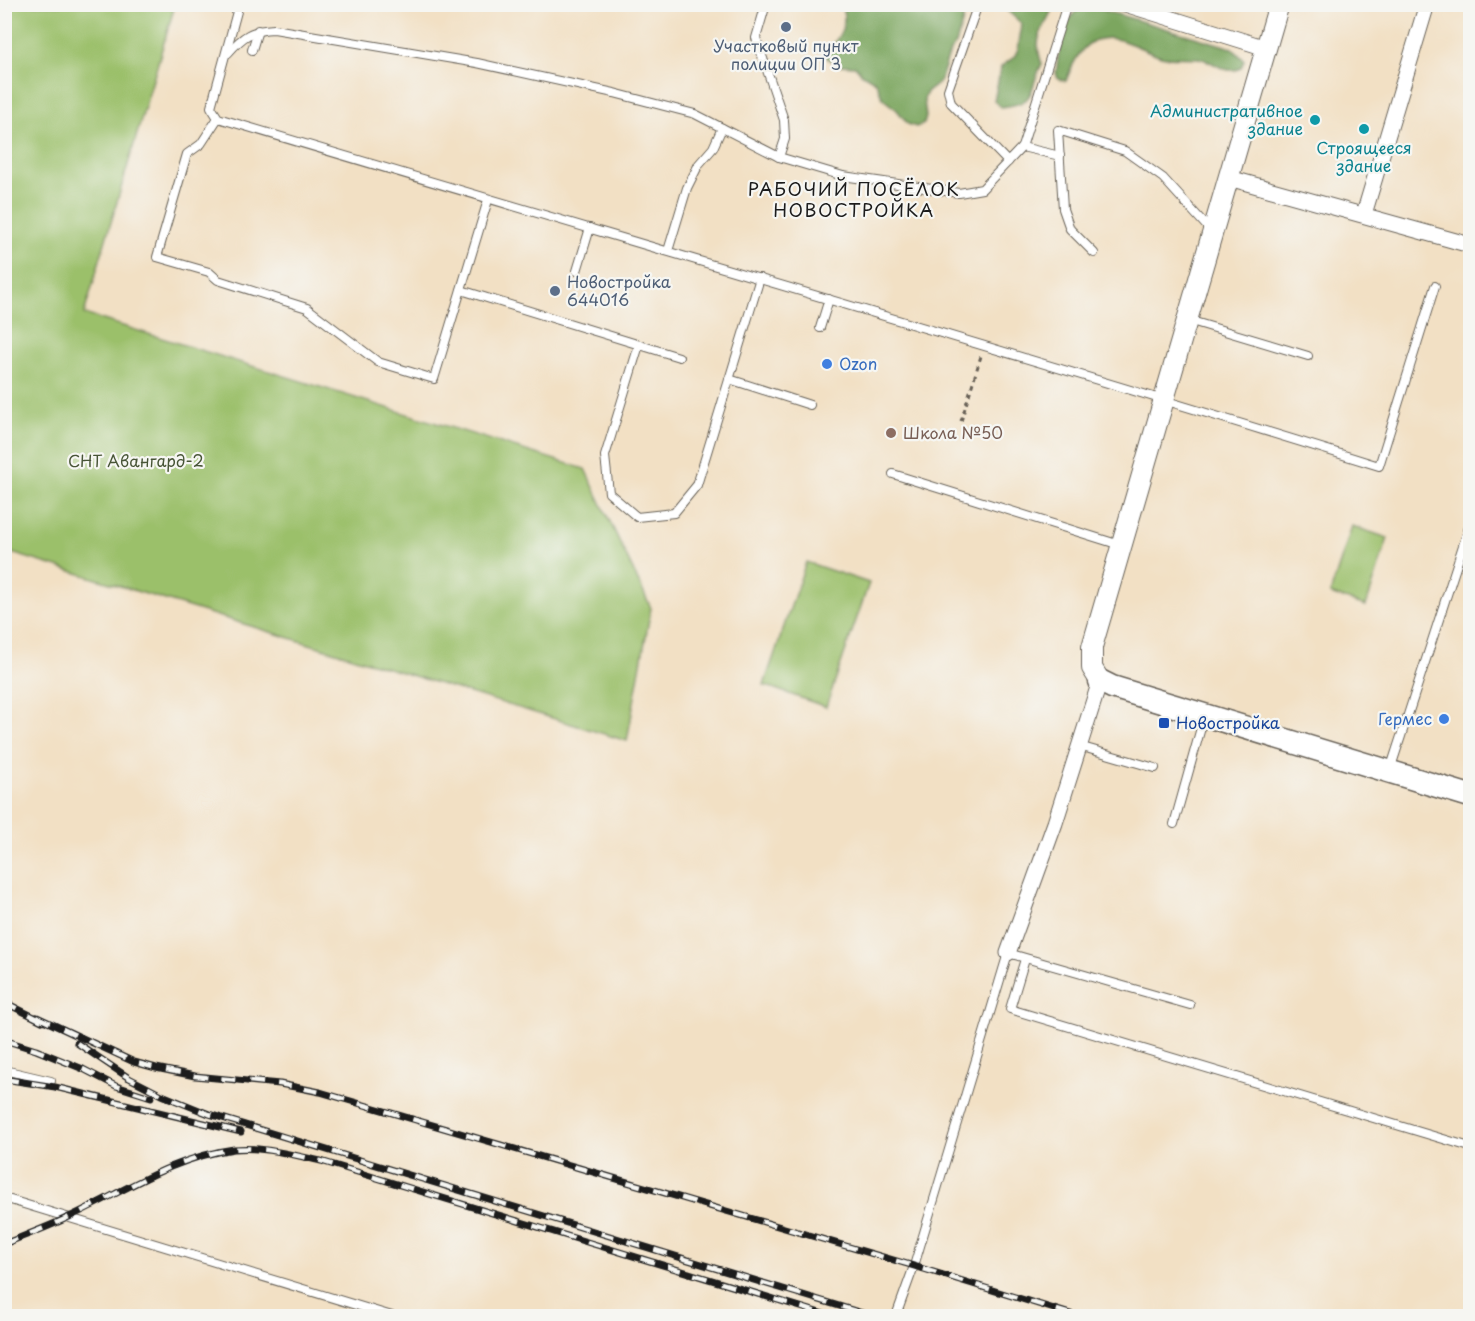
<svg xmlns="http://www.w3.org/2000/svg" width="1475" height="1321" font-family="'Playpen Sans',sans-serif">
<style>
.green{fill:#9bc06a;stroke:#5c6e43;stroke-width:1.5}
.forest{fill:#7ca65e;stroke:#4c613d;stroke-width:1.5}
.lines{fill:none;stroke-linecap:round;stroke-linejoin:round}
.service-casing{stroke:#676157;stroke-width:10}
.minor-casing{stroke:#676157;stroke-width:17}
.tertiary-casing{stroke:#676157;stroke-width:22}
.secondary-casing{stroke:#676157;stroke-width:25}
.path{stroke:#676157;stroke-width:3;stroke-dasharray:4.5 4.5;stroke-linecap:butt}
.service{stroke:#fff;stroke-width:8}
.minor{stroke:#fff;stroke-width:15}
.tertiary{stroke:#fff;stroke-width:20}
.secondary{stroke:#fff;stroke-width:22}
.rail-casing{stroke:#1c1c1c;stroke-width:7}
.rail{stroke:#f6f6f2;stroke-width:4.5;stroke-dasharray:14;stroke-linecap:butt}
.service-dot{fill:#5c6f8a;stroke:#f6f6f2;stroke-width:2}
.culture-dot{fill:#0f9aa8;stroke:#f6f6f2;stroke-width:2}
.shop-dot{fill:#3f7fe0;stroke:#f6f6f2;stroke-width:2}
.education-dot{fill:#8d6e63;stroke:#f6f6f2;stroke-width:2}
.transit-dot{fill:#1a4fb4;stroke:#f6f6f2;stroke-width:2}
.labels{text-anchor:middle;stroke-width:4.5;stroke-linejoin:round;paint-order:stroke}
.service-label{font-size:16px;fill:#4e5e75;stroke:#f6f6f2}
.culture-label{font-size:16px;fill:#0d838f;stroke:#f6f6f2;text-anchor:end}
.shop-label{font-size:16px;fill:#366cbe;stroke:#f6f6f2;text-anchor:start}
.education-label{font-size:16px;fill:#785e54;stroke:#f6f6f2;text-anchor:start}
.park-label{font-size:16px;fill:#485537;stroke:#f6f6f2}
.transit-label{font-size:16px;fill:#164399;stroke:#f6f6f2;text-anchor:start}
.neighbourhood-label{font-size:18px;letter-spacing:1.5px;fill:#1c1c1c;stroke:#f6f6f2}
</style>
<rect width="100%" height="100%" fill="#f6f6f2"/>
<filter id="ink" filterUnits="userSpaceOnUse"><feTurbulence type="fractalNoise" baseFrequency=".0167" numOctaves="2"/><feDisplacementMap in="SourceGraphic" scale="12" xChannelSelector="R" yChannelSelector="G"/><feConvolveMatrix kernelMatrix="1 2 1 2 8 2 1 2 1" color-interpolation-filters="sRGB"/></filter>
<filter id="wash" filterUnits="userSpaceOnUse"><feTurbulence type="fractalNoise" baseFrequency=".008" numOctaves="4" result="noise"/><feDisplacementMap in="SourceGraphic" scale="24" xChannelSelector="R" yChannelSelector="G"/><feGaussianBlur stdDeviation="1.35" result="paint"/><feColorMatrix in="noise" values="0 0 0 0 0 0 0 0 0 0 0 0 0 0 0 0 0 1.4 0 .05"/><feComposite in="paint" operator="in"/></filter>
<g filter="url(#wash)">
<rect width="100%" height="100%" fill="#f2e0c4"/>
<g class="green">
<polygon points="4,5 175,5 84,314 585,469 651,608 627,741 5,551"/>
<polygon points="1352,526 1388,538 1366,606 1330,594"/>
<polygon points="806,562 869,583 826,707 764,685"/>
</g>
<g class="forest">
<path d="M840,5H963V20L956,44L950,51L940,82L927,92L924,99L926,117L924,124L916,127L908,124L897,110L883,99L876,82L861,73L855,66L839,65L824,56C835,43 852,23 840,5Z"/>
<path d="M1001,5H1050L1052,10C1041,33 1033,38 1042,64C1027,92 1039,103 1001,107L994,101L1001,67L1014,57L1018,49L1022,24Z"/>
<path d="M1086,5L1232,48L1244,60L1241,68C1225,75 1218,64 1203,59C1190,56 1174,59 1161,56C1149,52 1138,46 1126,42C1091,29 1077,51 1066,81L1058,79L1056,73C1060,48 1059,17 1086,5Z"/>
</g>
</g>
<g filter="url(#ink)">
<g class="lines">
<g class="service-casing">
<g id="service">
<path d="M239,4L211,107L218,118C605,234 993,346 1379,466L1435,286"/>
<polyline points="766,4 756,38 784,120 785,139 779,157"/>
<polyline points="978,4 948,90 951,103 1008,162"/>
<polyline points="252,50 258,30"/>
<path d="M228,53C243,36 251,30 274,29L477,63L614,93L695,114L779,157L843,176L959,193L982,189L1022,147L1067,4"/>
<polyline points="218,118 201,144 187,154 157,257 209,272 218,280 307,308 378,362 434,379 488,200"/>
<polyline points="1022,147 1060,156"/>
<polyline points="668,251 687,188 699,164 713,148 722,128"/>
<polyline points="1094,253 1070,229 1063,209 1058,130 1125,151 1163,178 1211,231"/>
<polyline points="577,271 590,228"/>
<polyline points="461,290 679,357"/>
<polyline points="1188,320 1308,356"/>
<polyline points="820,328 829,299"/>
<polyline points="639,345 605,456 609,493 637,517 674,513 697,485 760,278"/>
<polyline points="729,379 810,405"/>
<polyline points="893,474 1120,545"/>
<polyline points="1079,746 1155,768"/>
<polyline points="1390,770 1470,524"/>
<polyline points="1174,824 1204,717"/>
<polyline points="1025,959 1010,1009 1470,1147"/>
<polyline points="4,1070 51,1081"/>
<polyline points="4,1198 392,1316"/>
<polyline points="896,1316 914,1266 1008,953 1190,1005"/>
</g>
</g>
<g class="minor-casing">
<g id="minor">
<polyline points="1125,4 1266,48"/>
<polyline points="1229,178 1470,245"/>
<polyline points="1364,214 1427,4"/>
<polyline points="1008,953 1055,823 1100,681"/>
</g>
</g>
<g class="tertiary-casing">
<polyline id="tertiary" points="1100,681 1092,668 1092,647 1279,4"/>
</g>
<g class="secondary-casing">
<polyline id="secondary" points="1100,681 1112,687 1470,796"/>
</g>
<polyline class="path" points="961,421 981,356"/>
<use href="#service" class="service"/>
<use href="#minor" class="minor"/>
<use href="#tertiary" class="tertiary"/>
<use href="#secondary" class="secondary"/>
<g class="rail-casing">
<g id="rail">
<polyline points="4,1002 42,1021"/>
<polyline points="37,1017 134,1062 156,1068 195,1076 280,1084 320,1092 914,1266 1077,1316"/>
<polyline points="4,1040 36,1050 83,1069 116,1086 151,1097"/>
<polyline points="77,1043 129,1078 162,1095 209,1114 872,1316"/>
<polyline points="4,1079 55,1087 241,1132"/>
<path d="M4,1244C26,1235 48,1227 69,1217C123,1192 174,1157 234,1149C263,1146 293,1155 321,1161L830,1316"/>
</g>
</g>
<use href="#rail" class="rail"/>
</g>
</g>
<g class="service-dot">
<circle cx="786" cy="27" r="6"/>
<circle cx="555" cy="291" r="6"/>
</g>
<g class="culture-dot">
<circle cx="1315" cy="120" r="6"/>
<circle cx="1364" cy="129" r="6"/>
</g>
<g class="shop-dot">
<circle cx="827" cy="364" r="6"/>
<circle cx="1444" cy="719" r="6"/>
</g>
<circle class="education-dot" cx="891" cy="433" r="6"/>
<rect class="transit-dot" x="1158" y="717" width="12" height="12" rx="3"/>
<g class="labels">
<g class="service-label">
<text x="786" y="52">Участковый пункт<tspan x="786" dy="18">полиции ОП 3</tspan></text>
<text x="567" y="288" text-anchor="start">Новостройка<tspan x="567" dy="18">644016</tspan></text>
</g>
<g class="culture-label">
<text x="1303" y="117">Административное<tspan x="1303" dy="18">здание</tspan></text>
<text x="1364" y="154" text-anchor="middle">Строящееся<tspan x="1364" dy="18">здание</tspan></text>
</g>
<g class="shop-label">
<text x="839" y="370">Ozon</text>
<text x="1432" y="725" text-anchor="end">Гермес</text>
</g>
<g class="education-label">
<text x="903" y="439">Школа №50</text>
</g>
<g class="park-label">
<text x="136" y="467">СНТ Авангард-2</text>
</g>
<g class="transit-label">
<text x="1176" y="729">Новостройка</text>
</g>
<g class="neighbourhood-label">
<text x="854" y="196">РАБОЧИЙ ПОСЁЛОК<tspan x="854" dy="21">НОВОСТРОЙКА</tspan></text>
</g>
</g>
<rect width="1475" height="1321" fill="none" stroke="#f6f6f2" stroke-width="24"/>
</svg>
